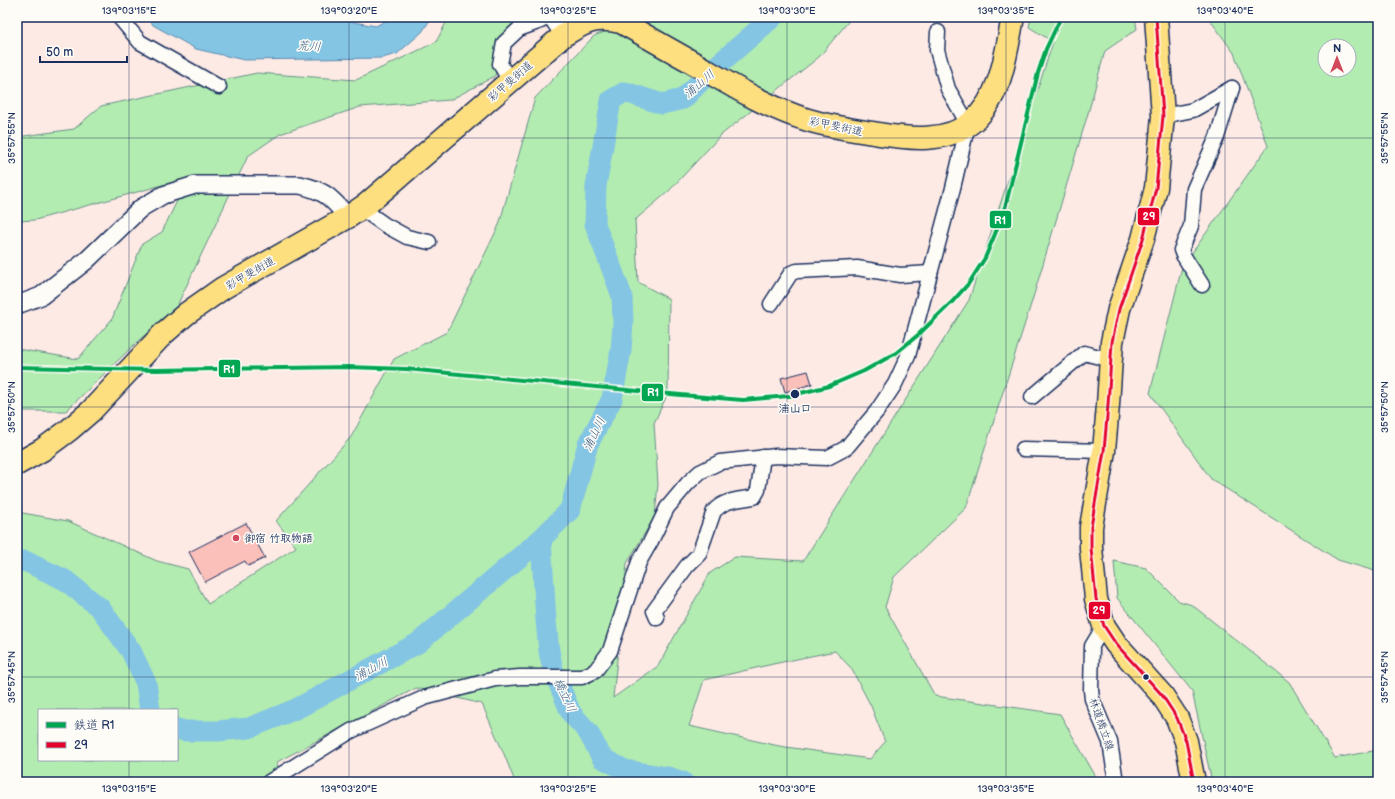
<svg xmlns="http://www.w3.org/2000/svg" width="1395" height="799" font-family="'Balsamiq Sans','Klee One',sans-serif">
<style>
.green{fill:#b3ecb0;stroke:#678e87;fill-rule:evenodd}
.water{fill:#84c5e4;stroke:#5a89ae}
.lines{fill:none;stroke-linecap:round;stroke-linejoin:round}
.river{stroke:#84c5e4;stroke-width:21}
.building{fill:#fcc0bb;stroke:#1b2f5e}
.minor-casing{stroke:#1b2f5e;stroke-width:17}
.tertiary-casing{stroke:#1b2f5e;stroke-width:20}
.primary-casing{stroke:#1b2f5e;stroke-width:25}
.trunk-casing{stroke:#1b2f5e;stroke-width:25}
.minor{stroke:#fdfcf7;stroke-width:14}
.tertiary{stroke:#fdfcf7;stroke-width:17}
.primary{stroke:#fedf80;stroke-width:22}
.trunk{stroke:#fedf80;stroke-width:22}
.bus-1-casing{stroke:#fdfcf7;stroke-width:6}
.bus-1{stroke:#e4002b;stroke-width:3}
.rail-1-casing{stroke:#fdfcf7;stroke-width:7}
.rail-1{stroke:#00a651;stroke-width:4}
.ticks{fill:none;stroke:#1b2f5e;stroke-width:1;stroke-opacity:0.45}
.stop-dot{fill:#1b2f5e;stroke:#fdfcf7;stroke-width:1.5}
.poi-dot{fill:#d1495b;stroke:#fdfcf7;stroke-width:1.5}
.labels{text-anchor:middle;stroke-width:3;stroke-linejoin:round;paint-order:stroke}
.street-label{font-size:11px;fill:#1b2f5e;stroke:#fdfcf7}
.stop-label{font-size:11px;font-weight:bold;fill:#1b2f5e;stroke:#fdfcf7}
.poi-label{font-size:11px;font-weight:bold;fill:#1b2f5e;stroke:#fdfcf7;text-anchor:start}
.water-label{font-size:12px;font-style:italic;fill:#3a5c86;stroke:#fdfcf7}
.line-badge{stroke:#fdfcf7;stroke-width:1.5}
.badge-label{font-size:11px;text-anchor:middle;font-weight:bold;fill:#fff}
.neatline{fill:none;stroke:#1b2f5e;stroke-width:1.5}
.ticks-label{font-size:10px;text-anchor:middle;fill:#1b2f5e}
</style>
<rect width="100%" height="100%" fill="#fdeae5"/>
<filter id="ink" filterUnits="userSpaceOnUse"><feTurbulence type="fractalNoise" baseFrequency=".025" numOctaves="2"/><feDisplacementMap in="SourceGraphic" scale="8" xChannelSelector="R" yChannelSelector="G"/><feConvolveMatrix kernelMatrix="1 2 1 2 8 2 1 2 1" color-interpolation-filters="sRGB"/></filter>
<g filter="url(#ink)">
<g class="green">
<polygon points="449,17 534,17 499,57 495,76 450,100 360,107 280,134 248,156 175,310 139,340 66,411 17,411 17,349 78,359 112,319 142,244 162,232 188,178 35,220 17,221 17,137 74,129 101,106 257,73 356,80 436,42"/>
<path d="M641,17H852L819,57L721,135L669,191L635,220L638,282L669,299L668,393L654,423L658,484L655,516L627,563L613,698L658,666L710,573L735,557L803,561L969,300L1053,42L1029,27L1031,17H1135L1137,29L1105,51L1089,110L1032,301L966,508L894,577L885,607L935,696L1060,714L1099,782H515L504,754L482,704L416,688L277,762L279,772L254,782H17V512L68,521L157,561L188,569L208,604L296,547L276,521L351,437L394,359L447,332L499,225L535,98L594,36ZM835,651L851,668L871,706L885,742L870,759L779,746L689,726L704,680L773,664ZM39,710H177V760H39Z"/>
<path d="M1208,17H1378V572L1338,560L1211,479L1150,393L1182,267L1268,146L1234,53ZM1325,46H1349V70H1325Z"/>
<polygon points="1114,561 1146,568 1179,601 1192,605 1289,682 1335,758 1378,750 1378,782 1212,782 1192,691 1117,598"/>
</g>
<polygon class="water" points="148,17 326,17 376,26 392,17 432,17 422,32 397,54 382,58 244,60 196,49 153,25"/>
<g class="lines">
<g class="river">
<polyline points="541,539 546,621 549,651 553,670 571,713 588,732 602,758 625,770 668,777 683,782"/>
<polyline points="17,562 25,561 65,580 100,608 131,651 146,683 150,710"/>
<polyline points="177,729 185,731 218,731 249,728 296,709 418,643 541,539 570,510 588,444 612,399 621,350 623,323 622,296 595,224 596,186 611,100 625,92 662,104 683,99 712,70 773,17"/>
</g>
</g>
<g class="building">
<polygon points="808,371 812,384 785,392 781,378"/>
<polygon points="246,523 265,558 248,566 245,561 205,582 189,552"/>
</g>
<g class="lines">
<g class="minor-casing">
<g id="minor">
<polyline points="119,17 140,42 219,87"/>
<polyline points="510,81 500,64 504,43 519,29 541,21"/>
<polyline points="1163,116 1193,110 1232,88"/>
<polyline points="361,208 385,225 407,237 429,242"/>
<polyline points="1202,285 1183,255 1181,250 1191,226 1194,189 1217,137 1232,88"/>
<polyline points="771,304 791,273 797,271 857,268 900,275 930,273"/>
<polyline points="1032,397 1084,353 1111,360"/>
<polyline points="1023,449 1104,451"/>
<path d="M657,618L654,611L687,566L699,554L714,511C725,499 740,500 754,497L758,490L763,457"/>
<polyline points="1104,626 1092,646 1091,690 1092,699 1110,742 1116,782"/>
<polyline points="269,782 351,731 424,698 495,679 520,677 582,677 595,671 610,651 639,562 651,541 667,508 688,483 700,472 720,462 776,456 827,458 846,448 877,411 895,384 908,356 953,188 968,124 948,89 937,50 938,32"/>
</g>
</g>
<g class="tertiary-casing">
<g id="tertiary">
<polyline points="552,17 564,35"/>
<path d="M17,305L41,296L87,260L141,208L163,195L195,185H300C326,191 331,198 348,217"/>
</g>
</g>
<g class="primary-casing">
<polyline id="primary" points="1156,17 1163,116 1156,188 1143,239 1119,309 1112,342 1108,405 1104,451 1091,527 1091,548 1096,599 1104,626 1116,644 1162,695 1177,718 1186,741 1194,782"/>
</g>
<g class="trunk-casing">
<path id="trunk" d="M17,464L42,450L69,430L91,411L163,334L186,314L223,288L348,217L367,204L564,35C585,22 595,16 621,22C646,36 672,51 697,65C733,86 768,108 808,120C831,127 855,130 879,134C909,139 947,143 972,122C1002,97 1006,52 1013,17"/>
</g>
<use href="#minor" class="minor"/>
<use href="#tertiary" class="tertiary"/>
<use href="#primary" class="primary"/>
<use href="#trunk" class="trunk"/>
<g class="bus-1-casing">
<polyline id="bus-1" points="1156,17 1163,116 1156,188 1143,239 1119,309 1112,342 1108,405 1104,451 1091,527 1091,548 1096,599 1104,626 1116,644 1162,695 1177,718 1186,741 1194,782"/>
</g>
<use href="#bus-1" class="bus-1"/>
<g class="rail-1-casing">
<polyline id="rail-1" points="17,367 156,370 348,367 406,369 681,395 743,400 789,396 829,386 864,371 896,353 918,335 953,301 969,283 985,258 995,234 1006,204 1038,73 1046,49 1061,17"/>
</g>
<use href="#rail-1" class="rail-1"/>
</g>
</g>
<path class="ticks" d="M129,17V710M349,17V782M568,17V782M787,17V782M1006,17V782M1225,17V782M17,138H1378M17,407H1378M17,677H1378M129,760V782"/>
<g class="stop-dot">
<circle cx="795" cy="394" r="5"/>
<circle cx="1146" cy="677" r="3.5"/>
</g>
<circle class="poi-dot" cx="236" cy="538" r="4"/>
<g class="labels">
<g class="street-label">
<text transform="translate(510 81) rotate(-41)" y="4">彩甲斐街道</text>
<text transform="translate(836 126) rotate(12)" y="4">彩甲斐街道</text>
<text transform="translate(250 273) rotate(-30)" y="4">彩甲斐街道</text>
<text transform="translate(1102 724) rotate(71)" y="4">林道橋立線</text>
</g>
<g class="stop-label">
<text x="795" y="412">浦山口</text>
</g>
<g class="poi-label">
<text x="244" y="542">御宿 竹取物語</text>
</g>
<g class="water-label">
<text transform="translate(309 46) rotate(4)" y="4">荒川</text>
<text transform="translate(699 84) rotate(-41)" y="4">浦山川</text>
<text transform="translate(594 434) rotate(-65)" y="4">浦山川</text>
<text transform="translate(371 669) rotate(-28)" y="4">浦山川</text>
<text transform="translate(565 695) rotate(65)" y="4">橋立川</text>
</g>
</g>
<g class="line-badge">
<rect x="1137" y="207" width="23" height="19" rx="4" fill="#e4002b"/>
<rect x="989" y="210" width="23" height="19" rx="4" fill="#00a651"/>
<rect x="218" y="359" width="23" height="19" rx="4" fill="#00a651"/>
<rect x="641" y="383" width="23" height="19" rx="4" fill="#00a651"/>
<rect x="1088" y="601" width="23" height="19" rx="4" fill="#e4002b"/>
</g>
<g class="badge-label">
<text x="1149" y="220">29</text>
<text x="1000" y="224">R1</text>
<text x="229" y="373">R1</text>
<text x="653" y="396">R1</text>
<text x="1099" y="614">29</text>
</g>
<rect width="1395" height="799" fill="none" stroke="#fdfcf7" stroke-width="44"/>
<rect x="38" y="709" width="140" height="52" fill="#fdfcf7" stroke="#a3aaba"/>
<rect x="46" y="722" width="20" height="6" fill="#00a651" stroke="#a3aaba"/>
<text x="74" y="729" font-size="12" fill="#1b2f5e">鉄道 R1</text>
<rect x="46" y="742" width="20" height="6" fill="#e4002b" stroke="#a3aaba"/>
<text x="74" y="749" font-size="12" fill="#1b2f5e">29</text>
<g transform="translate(1337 58)"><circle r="19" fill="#fdfcf7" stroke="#a3aaba"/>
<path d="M0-3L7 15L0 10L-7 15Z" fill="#d1495b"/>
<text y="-6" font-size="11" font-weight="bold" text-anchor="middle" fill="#1b2f5e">N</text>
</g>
<path d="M40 56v6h87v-6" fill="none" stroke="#1b2f5e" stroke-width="2"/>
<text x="46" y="56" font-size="12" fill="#1b2f5e" stroke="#fdfcf7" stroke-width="3" paint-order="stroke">50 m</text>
<rect x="22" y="22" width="1351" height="755" class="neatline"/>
<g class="ticks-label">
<text x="129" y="14">139°03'15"E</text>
<text x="349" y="14">139°03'20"E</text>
<text x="568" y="14">139°03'25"E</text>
<text x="787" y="14">139°03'30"E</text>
<text x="1006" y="14">139°03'35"E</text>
<text x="1225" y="14">139°03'40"E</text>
<text transform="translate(11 138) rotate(-90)" y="4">35°57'55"N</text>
<text transform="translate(1384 138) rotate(-90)" y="4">35°57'55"N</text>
<text transform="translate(11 407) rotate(-90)" y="4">35°57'50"N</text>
<text transform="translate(1384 407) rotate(-90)" y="4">35°57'50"N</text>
<text transform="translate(11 677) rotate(-90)" y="4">35°57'45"N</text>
<text transform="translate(1384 677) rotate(-90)" y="4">35°57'45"N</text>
<text x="129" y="792">139°03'15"E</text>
<text x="349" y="792">139°03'20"E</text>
<text x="568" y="792">139°03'25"E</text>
<text x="787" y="792">139°03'30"E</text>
<text x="1006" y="792">139°03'35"E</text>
<text x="1225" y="792">139°03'40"E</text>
</g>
</svg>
